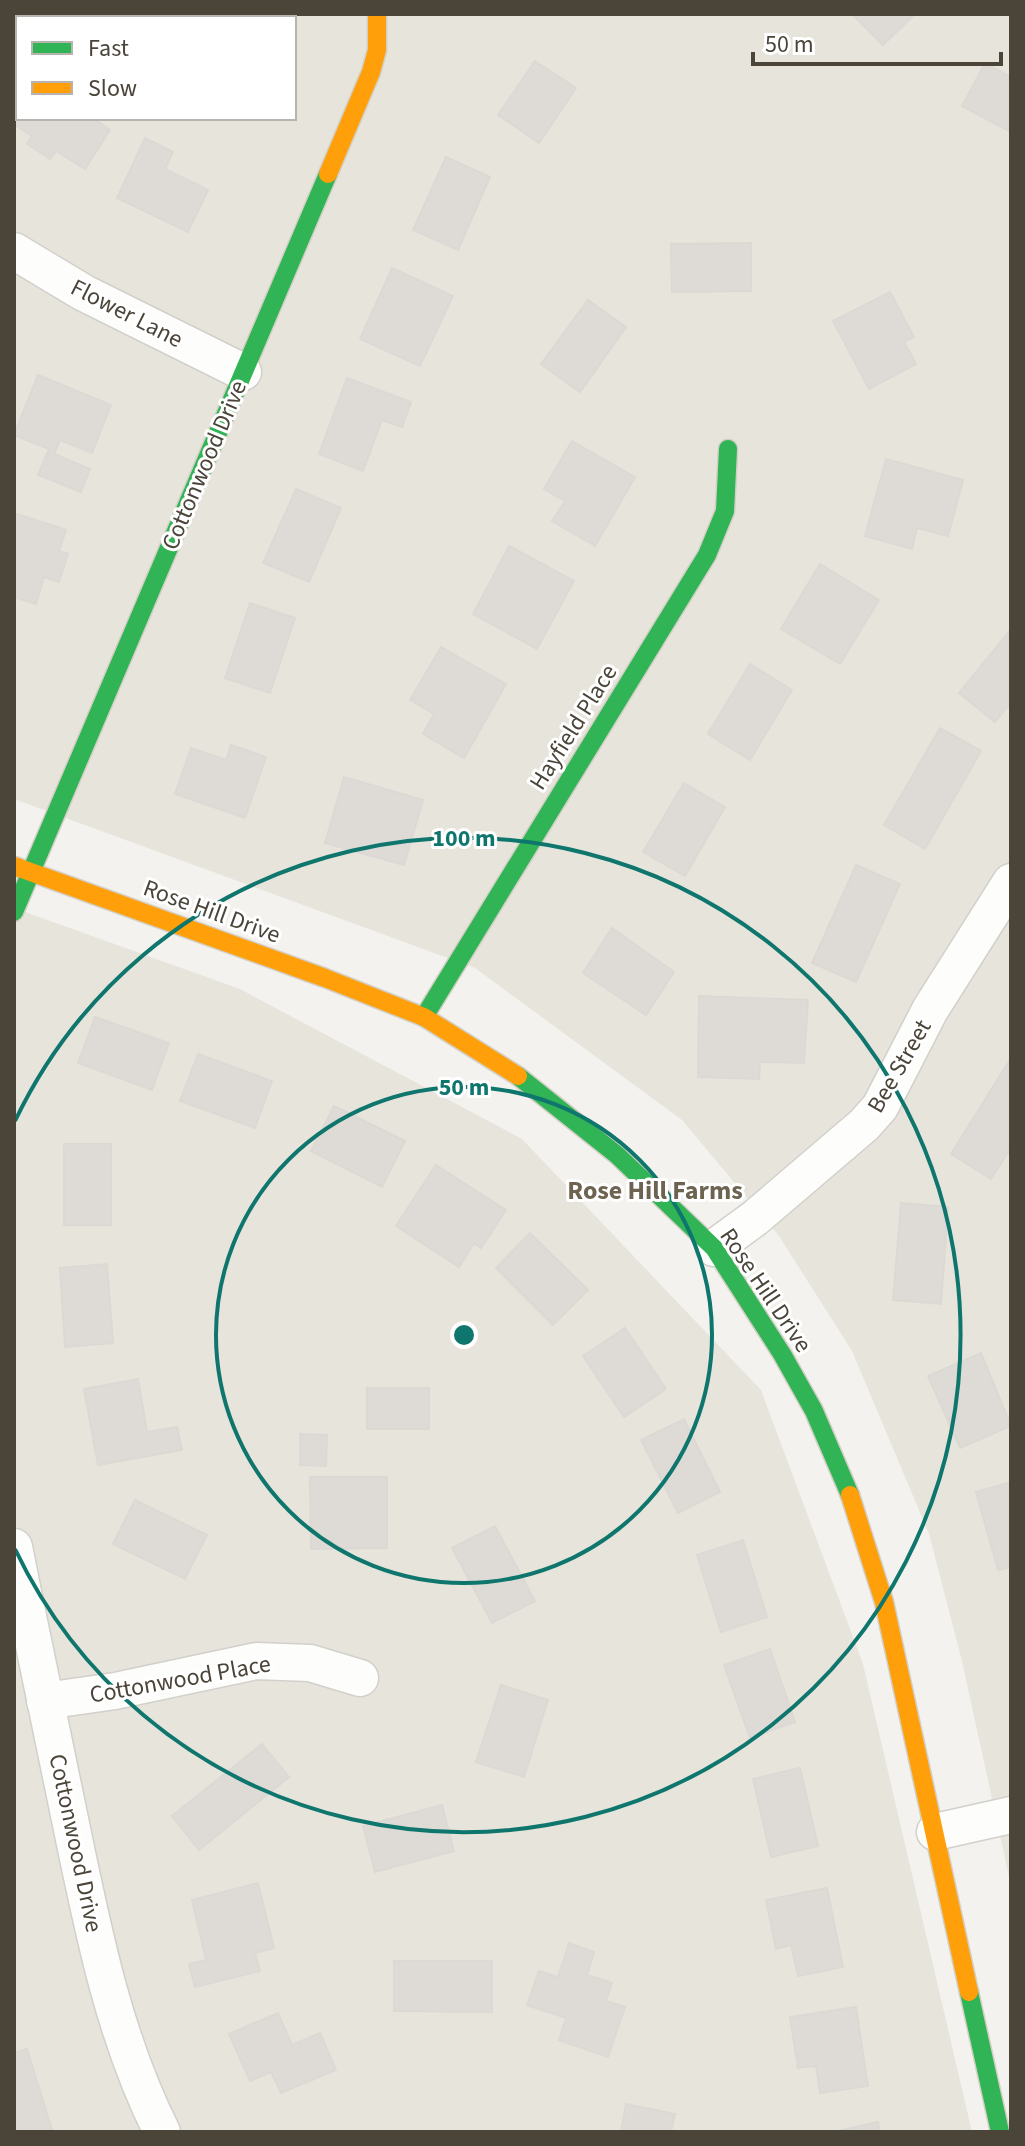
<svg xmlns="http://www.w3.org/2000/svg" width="1025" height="2146" font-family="'Source Sans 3',sans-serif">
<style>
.residential{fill:#e7e4dc;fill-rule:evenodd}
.building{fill:#dedbd6;stroke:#dcd9d4;stroke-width:2}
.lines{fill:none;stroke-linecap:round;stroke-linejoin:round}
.street-casing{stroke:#d2d0cb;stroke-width:39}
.fast-casing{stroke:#d3cfc5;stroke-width:21}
.slow-casing{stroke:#d3cfc5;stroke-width:21}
.street{stroke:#fdfdfc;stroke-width:36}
.fast{stroke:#30b455;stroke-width:18}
.slow{stroke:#ff9f0a;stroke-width:18}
.ring{fill:none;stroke:#0f766e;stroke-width:4}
.labels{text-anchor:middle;stroke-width:6;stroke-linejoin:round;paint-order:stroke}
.street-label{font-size:24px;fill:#4b4439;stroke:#fff}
.neighbourhood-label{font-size:26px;font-weight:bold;fill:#6e6250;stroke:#fff}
.centre{fill:#0f766e;stroke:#fff;stroke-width:4}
.ring-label{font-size:24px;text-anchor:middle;font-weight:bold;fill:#0f766e;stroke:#fff;stroke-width:6;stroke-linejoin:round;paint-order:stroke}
</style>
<rect width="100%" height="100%" fill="#f4f2ee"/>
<g class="residential">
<path d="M14,14H1011V1886L962,1661L929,1534L852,1351L779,1236L682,1120L475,968L14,799ZM18,18H294V118H18Z"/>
<polygon points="14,908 240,989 522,1139 761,1390 863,1664 972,2132 14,2132"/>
</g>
<g class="building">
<polygon points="206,14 254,14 255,18 207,18"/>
<polygon points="852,14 915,14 883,45"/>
<polygon points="535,61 576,88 539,143 498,115"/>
<polygon points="985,63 1011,77 1011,132 962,106"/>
<polygon points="19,118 93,118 110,130 85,169 56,151 50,159 27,144 32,136 15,125"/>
<polygon points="145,138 173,152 165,169 208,190 188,232 117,198"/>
<polygon points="446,157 490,177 458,250 413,230"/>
<polygon points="751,243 751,291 672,292 671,244"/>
<polygon points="392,268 453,296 420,366 360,339"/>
<polygon points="890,292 914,337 904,342 916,364 869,389 833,321"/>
<polygon points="588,300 626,327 580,392 541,364"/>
<polygon points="38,375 111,405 92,453 60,440 54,454 90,469 81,492 38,475 49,449 14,435"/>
<polygon points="347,378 411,402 402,427 382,420 363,471 319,454"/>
<polygon points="572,441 635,477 595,546 552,521 565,501 544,489"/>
<polygon points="886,459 963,480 948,536 917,528 912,549 865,536"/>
<polygon points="296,489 341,508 309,582 263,563"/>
<polygon points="14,513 66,530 59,551 68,554 59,582 44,577 36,604 14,597"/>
<polygon points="509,546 574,581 537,649 473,614"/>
<polygon points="820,564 879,600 840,664 781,629"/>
<polygon points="250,603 295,618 270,693 225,678"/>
<polygon points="1011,629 1011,702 995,722 959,693"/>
<polygon points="441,647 506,684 464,758 423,734 434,714 410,700"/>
<polygon points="750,664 792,690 750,760 708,734"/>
<polygon points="940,728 981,751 925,849 884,825"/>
<polygon points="231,745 266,757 245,818 175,794 191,748 226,760"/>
<polygon points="344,777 423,800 404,865 325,843"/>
<polygon points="684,783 725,807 685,876 643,852"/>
<polygon points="856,865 900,884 856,982 812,963"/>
<polygon points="612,928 674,972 646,1015 583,973"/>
<polygon points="699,996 808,1000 804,1063 760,1062 759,1079 698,1077"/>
<polygon points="95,1017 169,1043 152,1090 78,1063"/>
<polygon points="198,1054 272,1081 255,1128 180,1101"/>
<polygon points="1011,1058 1011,1148 991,1179 951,1154"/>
<polygon points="334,1106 405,1141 382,1187 311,1151"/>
<rect x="64" y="1144" width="47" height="81"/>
<polygon points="436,1165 506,1210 481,1248 474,1243 459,1267 396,1226"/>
<polygon points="901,1203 948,1207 941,1304 893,1300"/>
<polygon points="530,1233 588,1290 553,1325 496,1268"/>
<polygon points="107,1264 113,1343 65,1347 60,1268"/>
<polygon points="625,1328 666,1389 624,1417 583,1356"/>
<polygon points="981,1353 1011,1426 960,1448 928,1376"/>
<polygon points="138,1379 147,1432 177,1427 182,1450 98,1465 84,1389"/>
<rect x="367" y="1388" width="62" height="41"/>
<polygon points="684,1419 720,1492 678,1513 641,1440"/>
<polygon points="300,1434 327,1435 326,1466 300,1465"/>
<polygon points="310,1477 387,1477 387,1548 311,1549"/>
<polygon points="1011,1482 1011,1567 998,1570 976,1492"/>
<polygon points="135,1500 207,1535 185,1579 113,1544"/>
<polygon points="495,1526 535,1601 492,1623 452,1548"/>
<polygon points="743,1540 767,1617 721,1632 697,1555"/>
<polygon points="770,1649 795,1722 750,1738 724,1665"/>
<polygon points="501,1685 548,1700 524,1777 476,1762"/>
<polygon points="262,1744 289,1777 199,1850 172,1816"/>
<polygon points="800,1768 818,1846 771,1857 753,1779"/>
<polygon points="442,1805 454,1851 375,1872 363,1826"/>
<polygon points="258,1883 274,1948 255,1953 260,1971 195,1987 189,1964 206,1960 192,1900"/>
<polygon points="827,1888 843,1967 798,1976 791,1945 776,1949 766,1900"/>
<polygon points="569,1943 594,1952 587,1975 612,1983 606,2001 625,2007 608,2057 559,2040 566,2018 527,2005 539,1971 558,1977"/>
<polygon points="394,1961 492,1961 492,2012 394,2011"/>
<polygon points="856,2007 868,2086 820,2093 816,2066 798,2068 790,2017"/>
<polygon points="278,2013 292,2045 320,2033 336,2070 281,2093 271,2072 250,2081 229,2034"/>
<polygon points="27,2049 52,2130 46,2132 14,2132 14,2053"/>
<polygon points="626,2104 675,2114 671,2132 621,2132"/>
<polygon points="878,2122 880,2132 833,2132"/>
</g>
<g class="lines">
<g class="street-casing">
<g id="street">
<polyline points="14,251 84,293 243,372"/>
<polyline points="714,1248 755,1218 864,1125 880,1107 930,1010 1011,882"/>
<path d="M14,1547C33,1643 53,1739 73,1834C94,1935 115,2039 162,2132"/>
<polyline points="45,1701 115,1691 256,1661 310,1663 360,1678"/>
<polyline points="935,1832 1011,1815"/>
</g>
</g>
<g class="fast-casing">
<g id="fast">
<polyline points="14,912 328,174"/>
<polyline points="424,1017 707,555 725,511 728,449"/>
<polyline points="518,1076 617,1155 714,1248 782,1354 814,1411 850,1495"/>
<polyline points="969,1992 1000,2132"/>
</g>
</g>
<g class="slow-casing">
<g id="slow">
<polyline points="328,174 371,72 377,50 377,14"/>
<polyline points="14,866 325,978 424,1017 518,1076"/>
<polyline points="850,1495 884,1602 969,1992"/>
</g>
</g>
<use href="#street" class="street"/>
<use href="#fast" class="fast"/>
<use href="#slow" class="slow"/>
</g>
<g class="ring">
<circle cx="464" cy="1335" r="248"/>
<path d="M15 1121A497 497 0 1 1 15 1549"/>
</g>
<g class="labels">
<g class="street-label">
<text transform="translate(127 313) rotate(27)" y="8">Flower Lane</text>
<text transform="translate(204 465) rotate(-67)" y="8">Cottonwood Drive</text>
<text transform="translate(573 727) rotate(-58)" y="8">Hayfield Place</text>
<text transform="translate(212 911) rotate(20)" y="8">Rose Hill Drive</text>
<text transform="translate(899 1066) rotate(-60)" y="8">Bee Street</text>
<text transform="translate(766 1290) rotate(56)" y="8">Rose Hill Drive</text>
<text transform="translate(180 1679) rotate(-10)" y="8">Cottonwood Place</text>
<text transform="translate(76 1843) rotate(78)" y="8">Cottonwood Drive</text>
</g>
<g class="neighbourhood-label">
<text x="655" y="1199">Rose Hill Farms</text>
</g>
</g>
<circle cx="464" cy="1335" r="12" class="centre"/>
<g class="ring-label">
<text x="464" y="846">100 m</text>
<text x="464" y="1095">50 m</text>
</g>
<rect width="1025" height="2146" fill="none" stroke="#4b4439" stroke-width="32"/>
<rect x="16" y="16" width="280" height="104" fill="#ffffff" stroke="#b7b4b0" stroke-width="2"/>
<rect x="32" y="42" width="40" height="12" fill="#30b455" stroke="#b7b4b0" stroke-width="2"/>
<text x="88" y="56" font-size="24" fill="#4b4439">Fast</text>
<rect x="32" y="82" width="40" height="12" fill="#ff9f0a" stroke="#b7b4b0" stroke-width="2"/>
<text x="88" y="96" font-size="24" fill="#4b4439">Slow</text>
<path d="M753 52v12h248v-12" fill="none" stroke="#4b4439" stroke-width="4"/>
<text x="765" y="52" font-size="24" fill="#4b4439" stroke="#ffffff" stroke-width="6" paint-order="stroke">50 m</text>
</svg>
